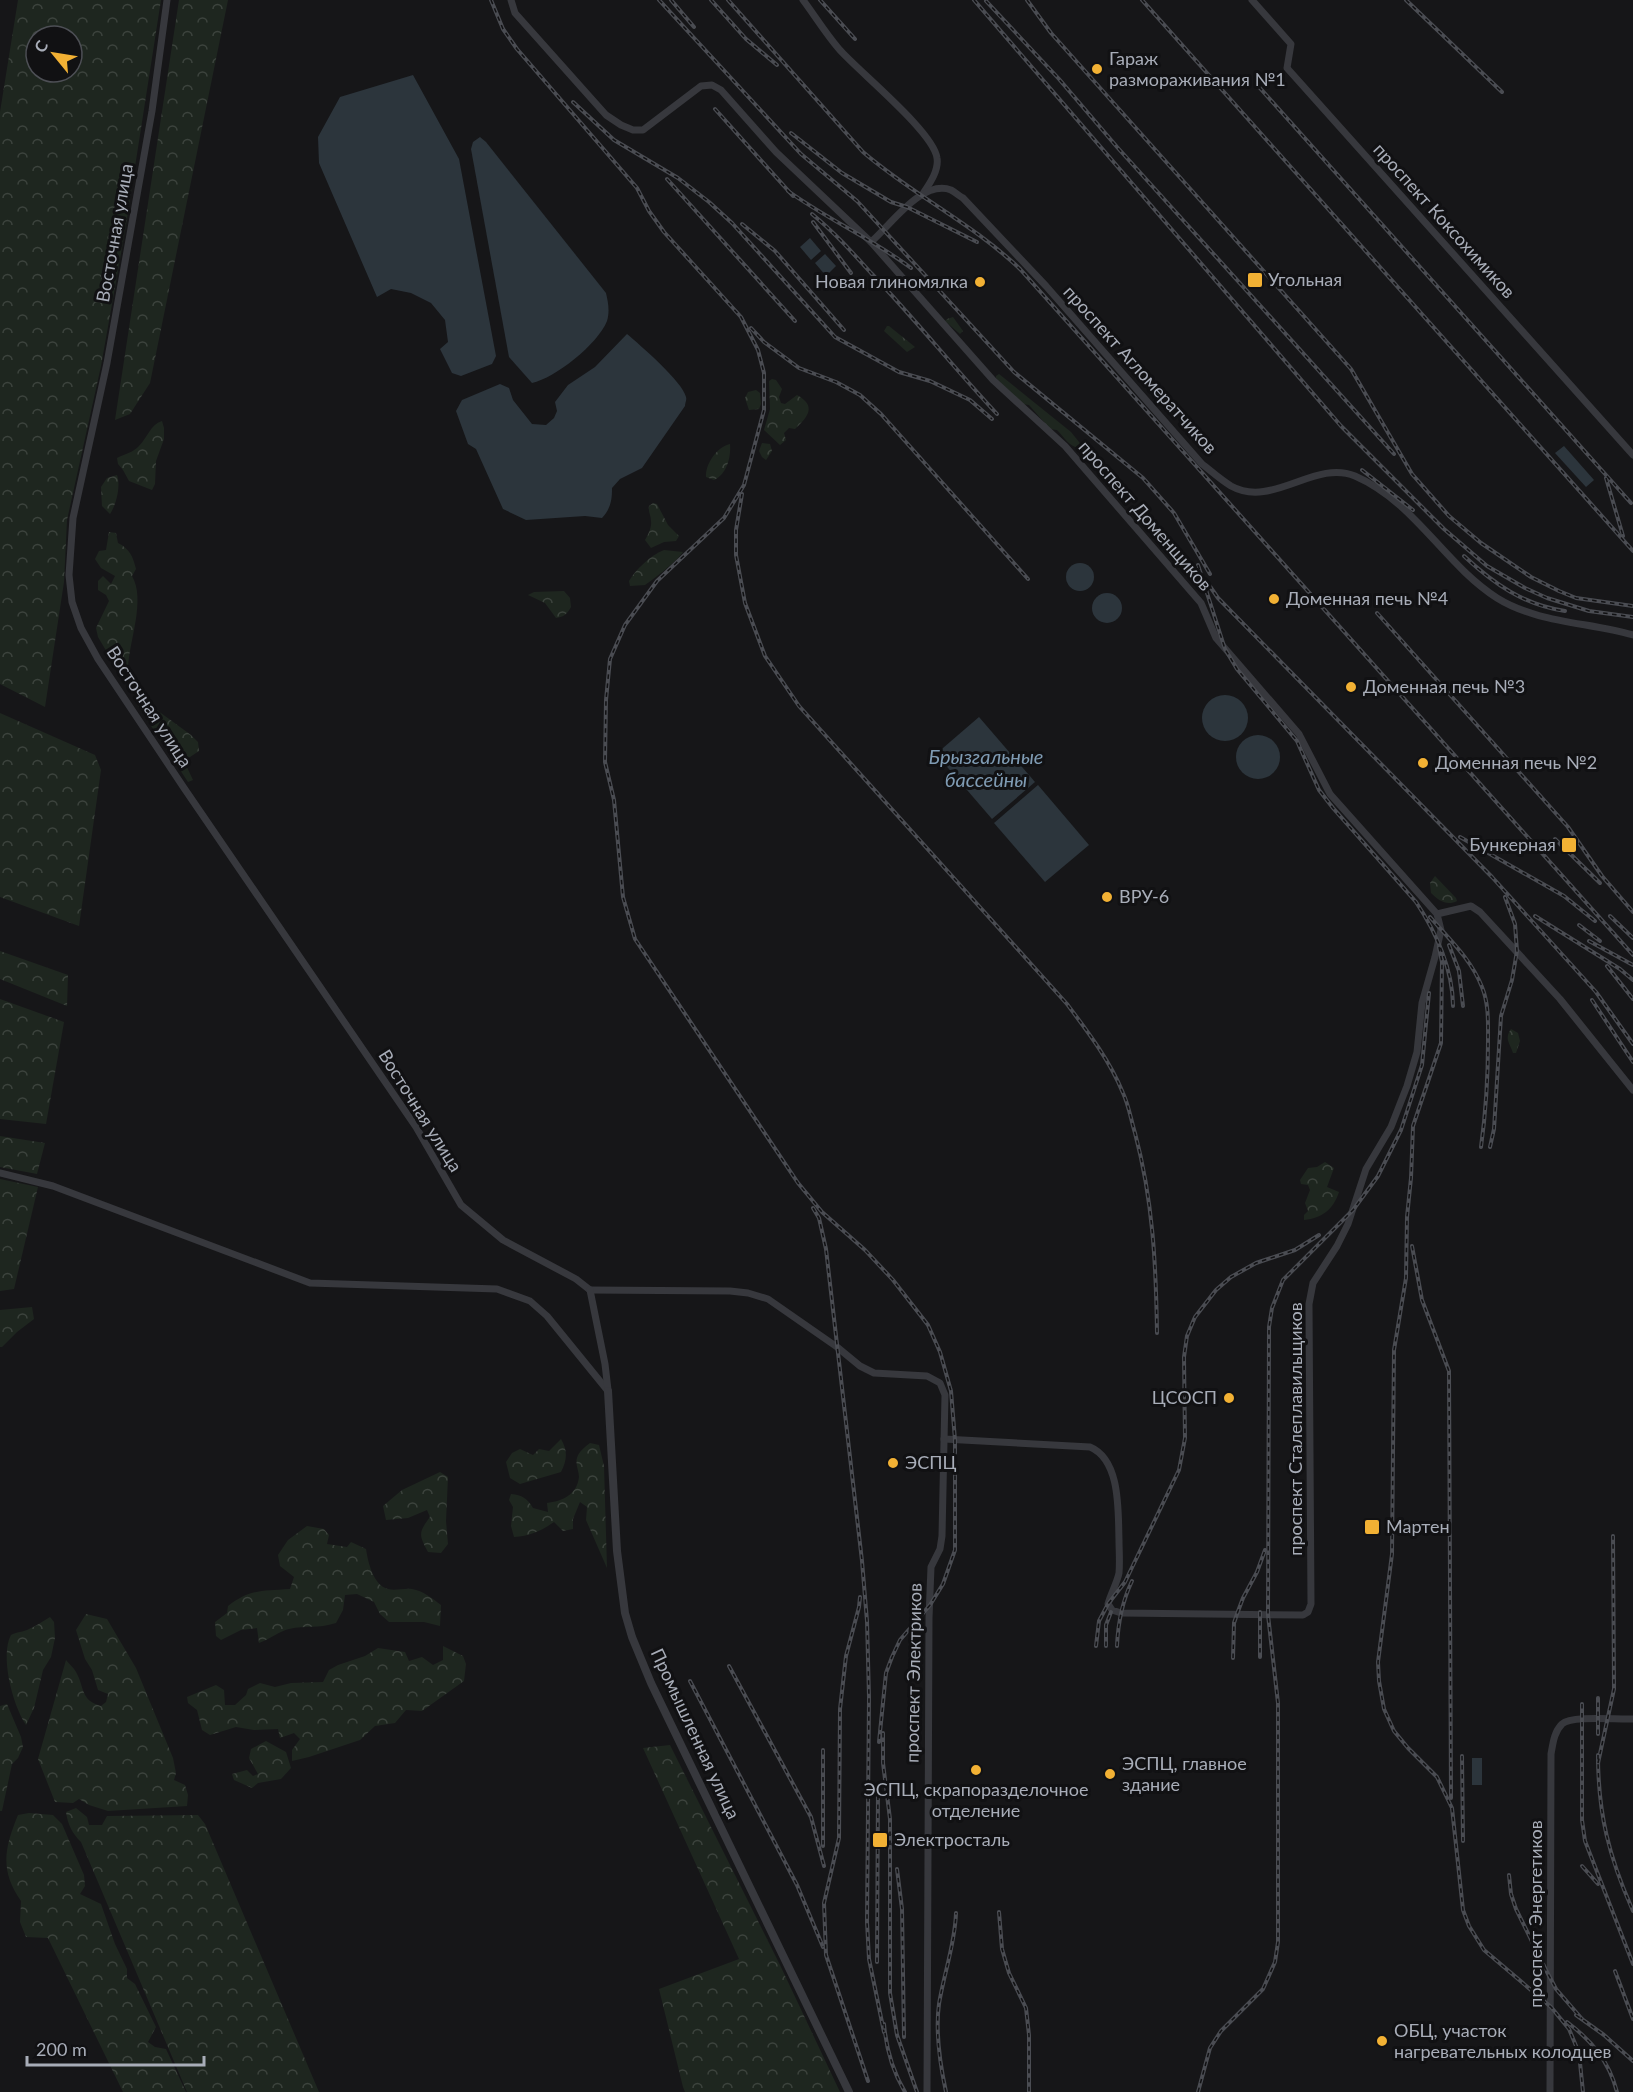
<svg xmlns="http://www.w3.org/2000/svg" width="1633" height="2092" font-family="Lato,sans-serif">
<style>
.grass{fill:url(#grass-tufts)}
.forest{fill:url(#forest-crowns);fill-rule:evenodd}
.water{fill:#2c353c}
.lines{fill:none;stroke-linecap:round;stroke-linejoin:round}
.minor{stroke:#37383d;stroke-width:7}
.tertiary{stroke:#37383d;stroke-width:8}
.rail-casing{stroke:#4a4c52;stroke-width:4}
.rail{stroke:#111113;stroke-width:1.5;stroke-dasharray:4.5;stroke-linecap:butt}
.poi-dot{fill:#f2b134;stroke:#111113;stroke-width:2}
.labels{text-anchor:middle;stroke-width:6;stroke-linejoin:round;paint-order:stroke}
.poi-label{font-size:18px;fill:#a8adb8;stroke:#111113;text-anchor:start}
.street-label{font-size:18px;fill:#a8adb8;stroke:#111113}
.water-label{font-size:20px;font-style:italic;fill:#7f9bb3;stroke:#111113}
</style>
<defs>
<pattern id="grass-tufts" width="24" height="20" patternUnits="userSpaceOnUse" patternTransform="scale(1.5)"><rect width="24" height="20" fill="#1e261f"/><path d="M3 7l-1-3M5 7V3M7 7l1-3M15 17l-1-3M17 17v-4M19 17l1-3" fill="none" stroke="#3c433d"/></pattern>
<pattern id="forest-crowns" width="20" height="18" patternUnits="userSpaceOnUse" patternTransform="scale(1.5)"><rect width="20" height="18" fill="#1e261f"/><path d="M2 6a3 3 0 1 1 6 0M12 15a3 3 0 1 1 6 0" fill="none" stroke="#3c433d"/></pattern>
</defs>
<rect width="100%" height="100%" fill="#161618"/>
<polygon class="grass" points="887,326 889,326 915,347 907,352 884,331"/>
<g class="forest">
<path d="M18,0H161L125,231L101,366L67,520L64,582L45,707L0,684V112ZM36,36H72V72H36Z"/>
<polygon points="179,0 228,0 150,383 130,414 115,420"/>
<polygon points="953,317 963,331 960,334 945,321 947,319"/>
<path d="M999,374L1071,432L1083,447C1072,451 1064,437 1057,430L1050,429L1029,405L1023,404L996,378V376Z"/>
<path d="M772,379L776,380L782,389L779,397L781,403L785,404L797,395C817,406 808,417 795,429L789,428L784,433L786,440L780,445L764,430L770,409L769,381Z"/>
<polygon points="756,390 760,393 761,404 759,409 749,410 745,398 748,392"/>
<path d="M162,421L164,428V439L156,461L155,484L152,490L129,481L123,470L118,464L117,458C125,454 134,452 139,446C148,437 150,425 162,421Z"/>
<polygon points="762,443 770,444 772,451 766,460 762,457 759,451"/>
<path d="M730,444C731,457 727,474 714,480L706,477C705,464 717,447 730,444Z"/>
<path d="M117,475C121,486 116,505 110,514L102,506L101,487L107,478Z"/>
<path d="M653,503L657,504L668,525L679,536L676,541L664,542L651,548L645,540C648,535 652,527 651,521C651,515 648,512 649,506Z"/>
<path d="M109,532L116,533L118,543C130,549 133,557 136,569L132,576C146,600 129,641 128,668C127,675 132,683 134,690L131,693L98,637L96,628L109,601L106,595L98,590V581L103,576L111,584L115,576L101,568L95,559L99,551L106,550Z"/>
<path d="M664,550L683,552C676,562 655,578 645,585L630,586L629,581C636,569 651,555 664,550Z"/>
<path d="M564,591L570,598L571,607C567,614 564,617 556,618L545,603L528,595L534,592Z"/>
<polygon points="139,697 191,735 198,742 199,751 184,761 193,780 188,782 134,700"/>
<polygon points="0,713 95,755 101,770 79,926 0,897"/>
<path d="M1435,876L1456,898L1457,901C1447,906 1439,901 1431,893L1430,883Z"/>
<polygon points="0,951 68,975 67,1006 0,979"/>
<polygon points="0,999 64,1022 46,1124 0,1119"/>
<path d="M1511,1029L1518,1033L1520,1041L1516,1053H1513C1510,1043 1504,1039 1511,1029Z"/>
<polygon points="0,1136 45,1143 37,1174 0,1167"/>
<path d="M1325,1162L1334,1168L1327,1187L1339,1192C1333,1210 1322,1218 1304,1220V1215L1308,1211L1305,1203L1310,1190L1308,1185L1301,1184L1300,1180L1308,1168L1317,1167Z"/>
<polygon points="0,1179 38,1187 14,1289 0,1291"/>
<polygon points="32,1307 34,1319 17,1332 2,1347 0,1347 0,1310"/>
<path d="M561,1439C568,1451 567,1460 561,1472L520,1484L510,1478L506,1462L512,1453L520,1449L533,1455L539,1449L549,1451Z"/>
<path d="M590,1443L599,1445L604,1466L607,1568L586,1520L587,1507L580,1502L573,1519V1529L563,1531L554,1522C541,1531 530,1536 514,1537L511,1526L513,1507L509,1500L511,1494C522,1495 527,1498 533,1508L548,1512L547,1503C562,1501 577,1495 579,1477C579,1471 575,1464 577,1458C579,1451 585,1447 590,1443Z"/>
<path d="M440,1472L448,1477L446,1521L448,1544L441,1553L428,1552C419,1535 418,1533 430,1517L427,1510L408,1518L386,1520L383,1506L402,1490Z"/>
<path d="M307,1526L324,1529L329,1535L327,1544L347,1547L351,1542L366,1549C368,1562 373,1585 388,1589C395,1591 404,1588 412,1589C423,1591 432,1598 441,1605L440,1626L424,1622H389L380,1614L374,1602L357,1594L345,1595L343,1610L336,1623C317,1629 306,1625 289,1629C282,1630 268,1640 259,1643L257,1628L241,1630L221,1640L216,1636L215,1622L227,1613L228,1606C250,1589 263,1591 290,1589L294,1577L280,1566L278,1555L288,1540Z"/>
<path d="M86,1614L107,1619L136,1668L173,1758L176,1773L174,1780L185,1785L188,1795L187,1806L108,1811L89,1805L79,1799L73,1803L55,1802L38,1759L66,1660C69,1664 74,1668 76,1672C85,1688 80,1700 101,1706L106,1702L108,1694L98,1690L92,1670L85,1659L76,1630Z"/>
<path d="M50,1617L54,1622L55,1638L51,1657L43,1670L34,1708L26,1725C12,1704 0,1655 11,1635C16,1632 24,1632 29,1629C36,1626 43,1621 50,1617Z"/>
<polygon points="443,1646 463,1656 466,1664 464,1681 422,1711 406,1710 395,1723 375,1726 360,1740 309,1757 292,1761 292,1750 300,1739 294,1733 280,1738 278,1729 254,1730 236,1727 210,1735 202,1730 197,1710 188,1703 187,1697 216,1685 224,1690 225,1705 235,1705 246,1695 248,1689 260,1683 275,1687 291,1683 323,1682 329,1670 338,1665 365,1656 378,1648 405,1652 409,1661 422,1657 433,1665 443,1660"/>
<polygon points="7,1704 21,1737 23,1747 18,1758 12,1764 2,1811 0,1811 0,1706"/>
<polygon points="266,1741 286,1752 291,1768 281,1779 258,1783 252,1788 234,1780 232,1774 247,1770 253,1776 258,1774 249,1758 251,1749"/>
<polygon points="670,1745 780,1965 840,2092 685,2092 683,2087 659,1989 739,1959 643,1748"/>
<path d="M76,1808L87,1817L89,1825H102L107,1816L198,1815L205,1824L319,2092H187L81,1842C72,1833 68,1825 66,1812Z"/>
<path d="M29,1813L53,1815L62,1824L84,1875L85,1886L80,1894L101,1904L115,1944L127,1969V1978L135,1984L156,2027L148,2042L155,2047L166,2049L186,2092H123L48,1938L26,1937L20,1922L21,1901C0,1871 4,1849 18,1815Z"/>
</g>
<g class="water">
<polygon points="413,75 459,159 496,356 492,364 461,376 452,373 440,349 448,342 445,320 431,303 411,293 391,289 377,297 319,163 318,137 340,97"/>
<path d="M480,137L486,142L606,293C608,302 610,311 607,321C598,344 555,378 532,383L509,357L471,149L473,142Z"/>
<polygon points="810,238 821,251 811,260 800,247"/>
<polygon points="825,254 836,266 826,276 815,263"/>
<path d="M627,334C640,345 683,382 686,397C687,400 685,403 685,406L642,468L620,479L612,488C612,500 611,508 602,518L585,516L526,520L503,509L476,449L468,444L456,411L462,400L500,384L509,388L513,400L532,424L546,425L554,418L557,411L555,402L568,385L595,367Z"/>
<polygon points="1564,446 1594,480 1586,487 1555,453"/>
<circle cx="1080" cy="577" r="14"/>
<circle cx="1107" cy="608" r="15"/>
<circle cx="1225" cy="718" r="23"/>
<polygon points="979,717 1035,782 992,819 936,754"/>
<circle cx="1258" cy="757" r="22"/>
<polygon points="1038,785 1089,845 1045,882 994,823"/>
<rect x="1472" y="1758" width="10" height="27"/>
</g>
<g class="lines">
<g class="minor">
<polyline points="167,0 152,111 107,363 73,518 69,575 72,602 81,628 98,659 184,788 416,1127 461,1205 503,1240 576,1279 590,1290"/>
<path d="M511,0L515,13L606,115L621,125L633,130H643L701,86L712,85L721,90L776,152L871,242L993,380L1065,446L1201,603L1216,638L1299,734L1330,794L1437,914L1441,930L1435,957L1422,1003L1417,1052L1407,1086L1391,1127L1366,1169L1348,1224L1337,1246L1313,1283L1309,1304L1311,1604L1308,1612L1303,1615L1121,1613L1112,1610L1108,1604C1111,1593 1117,1583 1119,1573C1120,1562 1119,1550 1119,1540C1118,1512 1121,1460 1090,1447L944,1439"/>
<path d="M803,0C815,16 826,34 839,49C858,71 934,132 937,158C939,170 930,183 924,192"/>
<polyline points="1252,0 1291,44 1287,68 1633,455"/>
<path d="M871,242C891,225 922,179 951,190C955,192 959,196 963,198L1046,286L1202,464C1211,471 1221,480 1231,486C1272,509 1315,459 1355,476C1415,502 1444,564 1497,598C1537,623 1588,622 1633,635"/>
<polyline points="1437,914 1471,906 1480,912 1560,999 1633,1090"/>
<polyline points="0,1173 53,1186 310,1283 497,1289 530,1301 547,1316 608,1391"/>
<polyline points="590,1290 730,1291 748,1293 768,1299 837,1347 860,1366 874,1373 927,1376 940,1383 945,1395 942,1536 940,1549 931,1567 929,1618 927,2092"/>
<polyline points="590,1290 605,1364 608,1390"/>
<path d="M1550,2092L1551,1754C1553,1743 1554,1732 1562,1724C1572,1715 1618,1720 1633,1719"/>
</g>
<polyline class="tertiary" points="608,1391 617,1551 625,1613 632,1637 651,1683 849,2092"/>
<g class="rail-casing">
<g id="rail">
<polyline points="491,0 503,29 517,49 637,188 649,211 664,232 741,317 758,350 764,373 764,410 744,485 724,518 657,581 625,625 610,659 606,700 605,762 614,800 623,897 635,939 798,1183 822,1212 865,1250 893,1280 928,1325 940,1352 951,1391 955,1440 955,1550 943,1584 930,1605 900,1640 892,1657 886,1673 879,1742"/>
<polyline points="659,0 801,154 857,201 1014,372 1143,478 1174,513 1210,574"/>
<polyline points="671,0 694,27"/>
<polyline points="711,0 746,39 777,65"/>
<path d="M728,0L863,152C913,195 973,224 1020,269L1633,955"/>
<polyline points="820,0 855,39"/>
<polyline points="974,0 1341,426 1444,529 1487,566 1525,588 1547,598 1589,611 1633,617"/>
<polyline points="1027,0 1051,33 1351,369 1412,474 1449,516 1481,543 1531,577 1559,591 1576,598 1633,606"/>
<polyline points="1142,0 1633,551"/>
<polyline points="1406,0 1502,92"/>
<polyline points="986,1 1059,79 1117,147 1394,454"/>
<polyline points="1259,87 1631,503"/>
<polyline points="573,102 614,140 678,178 709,202 732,223 835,337 899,372 930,381 970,400 992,419"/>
<polyline points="715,109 793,196"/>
<polyline points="791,133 842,173 891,202 907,207 977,242"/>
<polyline points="667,179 795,321"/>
<path d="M788,191C827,219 872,239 911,268"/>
<path d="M812,214C834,232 852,252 871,273C915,319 954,368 997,414"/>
<polyline points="813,222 851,273"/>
<polyline points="742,224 775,251 844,330"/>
<polyline points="751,328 764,342 799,368 836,382 860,395 881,414 1028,579"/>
<polyline points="1362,470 1413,510"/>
<polyline points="1606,478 1623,536"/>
<path d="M742,494L736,530V555L745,603L765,656L799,706L1067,1004C1088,1032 1110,1061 1123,1093C1129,1106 1131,1120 1135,1133C1153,1201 1156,1264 1157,1333"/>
<path d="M1464,556C1494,584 1524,605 1565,611"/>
<path d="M1198,565L1225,649L1237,669L1297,741L1319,790L1333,808L1416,902C1436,932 1453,970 1453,1006"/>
<polyline points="1209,585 1218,598 1492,877 1596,992 1633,1044"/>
<polyline points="1377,613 1568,827 1602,876 1633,912"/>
<polyline points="1460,837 1564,896 1595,921"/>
<polyline points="1555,839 1600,883"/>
<polyline points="1535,916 1620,969 1633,980"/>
<polyline points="1610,916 1633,938"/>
<path d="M1430,917C1449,939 1471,959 1482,987C1489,1004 1488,1023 1488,1041C1488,1077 1486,1111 1481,1147"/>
<polyline points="1579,925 1600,941"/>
<polyline points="1589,941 1633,965"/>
<polyline points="1449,945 1459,971 1463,1006"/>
<polyline points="1439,947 1442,962 1441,1043 1413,1126 1411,1178 1407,1217 1406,1278 1394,1350 1392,1554 1378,1662 1379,1681 1384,1709 1394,1731 1408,1748 1437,1777 1452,1808 1463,1910 1469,1926 1484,1950 1551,2007 1569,2029 1579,2053 1583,2092"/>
<polyline points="1607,966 1633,999"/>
<polyline points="1592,1000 1633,1062"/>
<polyline points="1490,1147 1494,1129 1501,1016 1512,980 1517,951 1515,924 1505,897"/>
<polyline points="813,1208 819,1218 826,1249 862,1561 867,1621 869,1697 867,1922 869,1959 884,2032"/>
<polyline points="1412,1246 1422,1300 1449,1371 1451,1798"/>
<polyline points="860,1597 859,1607 846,1656 840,1709 839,1838 824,1903 826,1955 868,2081"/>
<polyline points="1260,1612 1260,1657"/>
<polyline points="1096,1646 1099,1621 1108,1604 1125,1582 1179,1470 1185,1438 1184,1357 1187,1336 1195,1317 1216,1290 1231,1277 1256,1263 1295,1250 1319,1235"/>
<polyline points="1106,1646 1106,1625 1111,1612"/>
<path d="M1117,1646C1118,1623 1122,1602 1132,1581"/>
<polyline points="1233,1658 1234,1623 1237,1614 1243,1598 1257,1572 1265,1550"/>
<polyline points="729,1666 811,1817 824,1866"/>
<polyline points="690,1681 797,1885 823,1947"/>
<polyline points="1582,1704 1582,1820 1585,1841 1633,1964"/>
<polyline points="883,1733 883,1763 890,1819 890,1993 897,2035 917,2092"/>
<polyline points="1598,1734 1598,1698"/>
<polyline points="823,1750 823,1846"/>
<path d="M1598,1755C1598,1814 1609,1857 1633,1911"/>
<polyline points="1462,1756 1463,1841"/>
<polyline points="1598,1763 1614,1689 1613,1536"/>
<polyline points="1582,1866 1598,1884"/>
<polyline points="897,1869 902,1909 904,2037"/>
<polyline points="1509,1875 1511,1894 1516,1909 1546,1970 1556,1989 1582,2019"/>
<polyline points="999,1912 1002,1949 1009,1973 1026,2008 1029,2035 1029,2092"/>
<polyline points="877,1962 878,1788"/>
<polyline points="1615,1971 1633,2019"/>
<polyline points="1576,2015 1604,2035 1633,2061"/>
<path d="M1567,2022C1592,2041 1609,2061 1617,2092"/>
<path d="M884,2024C886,2047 893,2072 905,2092"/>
<path d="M946,2092C940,2064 935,2033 939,2004C944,1973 955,1944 956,1913"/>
<polyline points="1198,2092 1210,2048 1221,2031 1263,1989 1275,1962 1278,1942 1278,1703 1268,1615 1269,1327 1272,1308 1283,1280 1353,1210 1378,1176 1401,1130 1422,1065 1429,993"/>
</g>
</g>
<use href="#rail" class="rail"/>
</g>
<g class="poi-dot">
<circle cx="1097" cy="69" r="6"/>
<rect x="1247" y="272" width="16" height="16" rx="3"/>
<circle cx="980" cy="282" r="6"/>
<circle cx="1274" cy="599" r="6"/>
<circle cx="1351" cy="687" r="6"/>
<circle cx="1423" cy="763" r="6"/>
<rect x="1561" y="837" width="16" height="16" rx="3"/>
<circle cx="1107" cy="897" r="6"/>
<circle cx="1229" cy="1398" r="6"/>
<circle cx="893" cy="1463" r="6"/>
<rect x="1364" y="1519" width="16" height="16" rx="3"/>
<circle cx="976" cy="1770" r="6"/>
<circle cx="1110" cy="1774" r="6"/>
<rect x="872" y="1832" width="16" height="16" rx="3"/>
<circle cx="1382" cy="2041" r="6"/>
</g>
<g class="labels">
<g class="poi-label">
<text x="1109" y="65">Гараж<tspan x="1109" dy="21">размораживания №1</tspan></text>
<text x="1268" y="286">Угольная</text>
<text x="968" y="288" text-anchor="end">Новая глиномялка</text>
<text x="1286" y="605">Доменная печь №4</text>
<text x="1363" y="693">Доменная печь №3</text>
<text x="1435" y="769">Доменная печь №2</text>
<text x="1556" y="851" text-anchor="end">Бункерная</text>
<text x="1119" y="903">ВРУ-6</text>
<text x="1217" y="1404" text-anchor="end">ЦСОСП</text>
<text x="905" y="1469">ЭСПЦ</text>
<text x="1386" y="1533">Мартен</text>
<text x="1122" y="1770">ЭСПЦ, главное<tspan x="1122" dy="21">здание</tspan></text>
<text x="976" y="1796" text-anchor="middle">ЭСПЦ, скрапоразделочное<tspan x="976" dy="21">отделение</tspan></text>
<text x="894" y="1846">Электросталь</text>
<text x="1394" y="2037">ОБЦ, участок<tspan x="1394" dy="21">нагревательных колодцев</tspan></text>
</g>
<g class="street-label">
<text transform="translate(1444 221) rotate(48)" y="6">проспект Коксохимиков</text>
<text transform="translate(115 233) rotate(-80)" y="6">Восточная улица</text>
<text transform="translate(1140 370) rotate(48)" y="6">проспект Агломератчиков</text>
<text transform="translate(1145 516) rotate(49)" y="6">проспект Доменщиков</text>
<text transform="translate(149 707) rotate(57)" y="6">Восточная улица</text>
<text transform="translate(420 1111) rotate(58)" y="6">Восточная улица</text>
<text transform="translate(1296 1429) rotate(-90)" y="6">проспект Сталеплавильщиков</text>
<text transform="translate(914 1673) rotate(-89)" y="6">проспект Электриков</text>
<text transform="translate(695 1734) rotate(65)" y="6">Промышленная улица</text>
<text transform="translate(1536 1914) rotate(-90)" y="6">проспект Энергетиков</text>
</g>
<g class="water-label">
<text x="986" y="764">Брызгальные<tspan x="986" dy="23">бассейны</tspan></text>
</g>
</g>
<g transform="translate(54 54) rotate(300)"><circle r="28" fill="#111113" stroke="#4d4f55" stroke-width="1.5"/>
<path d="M0-4.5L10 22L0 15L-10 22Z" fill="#f2b134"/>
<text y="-9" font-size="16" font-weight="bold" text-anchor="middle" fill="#a8adb8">С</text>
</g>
<path d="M27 2056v9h177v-9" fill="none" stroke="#a8adb8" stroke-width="3"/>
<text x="36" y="2056" font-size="18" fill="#a8adb8" stroke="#111113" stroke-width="4.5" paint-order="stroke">200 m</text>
</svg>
